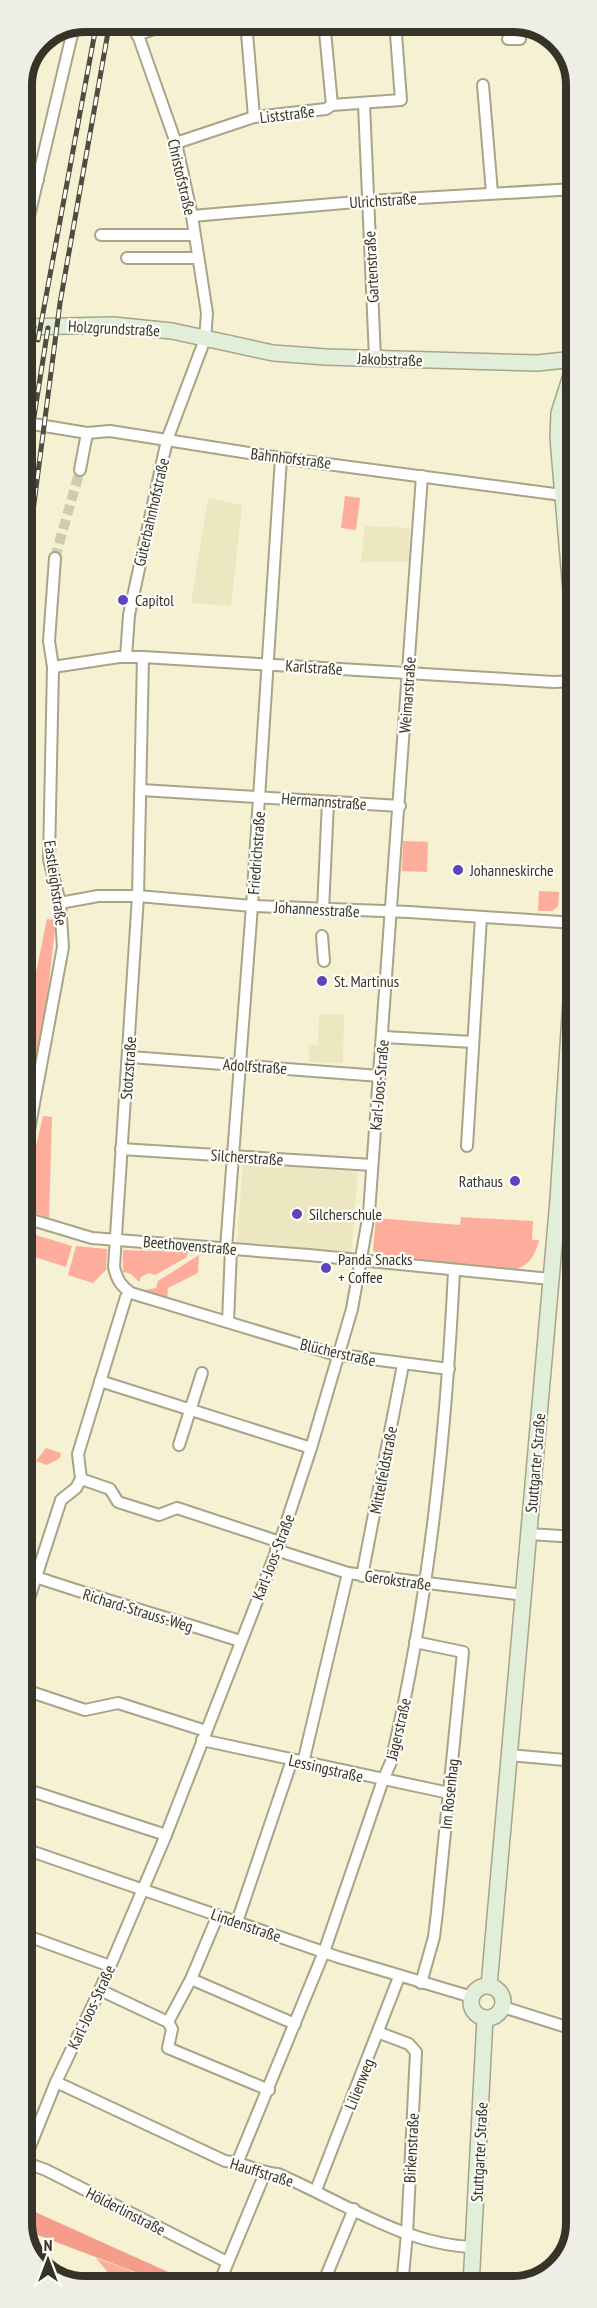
<svg xmlns="http://www.w3.org/2000/svg" width="597" height="2308" font-family="'PT Sans Narrow',sans-serif">
<style>
.built{fill:#ece7c0}
.green{fill:#fead9d}
.forest{fill:#f69c8b}
.lines{fill:none;stroke-linecap:round;stroke-linejoin:round}
.street-tunnel{stroke:#cfcbb0;stroke-width:10;stroke-dasharray:10 5;stroke-linecap:butt}
.street-casing{stroke:#a8a488;stroke-width:14}
.secondary-casing{stroke:#a8a488;stroke-width:18}
.street{stroke:#fff;stroke-width:10}
.secondary{stroke:#e1eeda;stroke-width:15}
.rail-casing{stroke:#4f4d3e;stroke-width:5}
.rail{stroke:#fefdf7;stroke-width:3;stroke-dasharray:9;stroke-linecap:butt}
.poi-dot{fill:#5d44bc;stroke:#fefdf7;stroke-width:2}
.labels{text-anchor:middle;stroke-width:4.5;stroke-linejoin:round;paint-order:stroke}
.street-label{font-size:16px;fill:#363428;stroke:#fefdf7}
.poi-label{font-size:16px;fill:#363428;stroke:#fefdf7;text-anchor:start}
.rim{fill:none;stroke:#363428;stroke-width:8}
</style>
<rect width="100%" height="100%" fill="#f5f1d2"/>
<g class="built">
<polygon points="208,498 242,505 231,606 191,603"/>
<polygon points="365,526 410,528 409,562 361,562"/>
<polygon points="319,1014 344,1014 343,1063 309,1062 309,1045 318,1045"/>
<polygon points="243,1164 358,1172 351,1253 237,1243"/>
</g>
<g class="green">
<polygon points="345,496 360,498 356,530 341,528"/>
<polygon points="403,841 428,842 427,872 402,871"/>
<polygon points="539,891 559,892 558,906 552,911 538,911"/>
<polygon points="47,919 56,920 47,999 22,1138 22,1040"/>
<polygon points="43,1116 52,1117 49,1218 22,1208"/>
<path d="M461,1217L533,1221L532,1240H539C535,1255 531,1263 517,1269L380,1259L373,1250L376,1218L460,1225Z"/>
<polygon points="26,1232 72,1246 66,1267 22,1253"/>
<polygon points="76,1246 107,1249 106,1270 93,1283 68,1275"/>
<polygon points="123,1250 188,1252 187,1257 155,1275 149,1273 141,1277 139,1282 131,1274 123,1272"/>
<polygon points="199,1255 198,1273 168,1288 167,1299 143,1293 144,1290 156,1288 158,1281"/>
<polygon points="46,1448 61,1453 60,1458 47,1465 36,1461"/>
<polygon points="96,2258 171,2286 119,2286"/>
<path d="M36,2260C52,2260 77,2272 83,2286H77L43,2271Z"/>
</g>
<polygon class="forest" points="33,2211 197,2285 197,2286 172,2286 35,2234"/>
<g class="lines">
<polyline class="street-tunnel" points="55,558 80,470"/>
<g class="street-casing">
<g id="street">
<polyline points="246,21 254,117"/>
<polyline points="324,21 332,105"/>
<polyline points="137,35 177,21"/>
<polyline points="508,39 520,39 519,22"/>
<polyline points="483,85 492,193"/>
<polyline points="364,104 375,358"/>
<polyline points="176,143 254,117 326,109 332,105 401,100 395,21"/>
<polyline points="21,174 38,180"/>
<polyline points="192,216 368,201 575,189"/>
<polyline points="101,235 194,235"/>
<polyline points="21,250 74,26"/>
<polyline points="127,258 197,258"/>
<polyline points="21,422 87,433 110,431 274,457 562,495"/>
<polyline points="80,470 87,433"/>
<polyline points="563,509 575,508"/>
<polyline points="126,657 129,615 167,440 205,339 207,313 192,216 176,143 133,21"/>
<path d="M143,657L138,896L114,1267C117,1280 121,1286 131,1293L333,1354L449,1369"/>
<polyline points="53,667 119,657 143,657 554,682 575,681"/>
<polyline points="141,790 400,806"/>
<polyline points="60,903 98,896 138,896 252,906 409,912 575,923"/>
<polyline points="323,910 328,802"/>
<polyline points="322,936 324,961"/>
<polyline points="384,1037 473,1042"/>
<polyline points="130,1057 380,1076"/>
<polyline points="467,1146 481,917"/>
<polyline points="121,1149 372,1165"/>
<polyline points="22,1168 63,947 60,903 49,859 53,667 49,641 55,558"/>
<polyline points="22,1217 92,1238 309,1255 550,1279"/>
<polyline points="226,1248 252,906 281,458"/>
<polyline points="228,1322 231,1249"/>
<polyline points="100,1381 311,1448"/>
<polyline points="179,1445 202,1373"/>
<polyline points="81,1479 110,1489 118,1502 159,1515 177,1508 280,1542"/>
<polyline points="529,1534 576,1537"/>
<polyline points="276,1550 348,1573 524,1595"/>
<polyline points="362,1576 403,1365"/>
<path d="M36,1577C104,1600 172,1619 240,1641"/>
<polyline points="22,1620 61,1500 76,1488 81,1479 78,1454 126,1297"/>
<polyline points="415,1642 463,1652 437,1912 434,1937 421,1983"/>
<polyline points="22,1689 85,1710 118,1703 206,1731"/>
<polyline points="202,1740 449,1793"/>
<polyline points="509,1755 576,1761"/>
<polyline points="303,1763 348,1573"/>
<polyline points="22,1788 166,1835"/>
<polyline points="22,1848 338,1957 472,1997"/>
<polyline points="237,1922 292,1760"/>
<polyline points="22,1934 110,1966"/>
<polyline points="191,1979 295,2024"/>
<polyline points="100,1990 168,2022 172,2029 168,2048 269,2090"/>
<polyline points="503,2007 576,2030"/>
<polyline points="168,2022 191,1979 218,1915"/>
<polyline points="380,2033 409,2044 416,2052 407,2234 402,2286"/>
<path d="M56,2082L225,2161C244,2162 259,2173 278,2174C341,2201 404,2245 474,2247"/>
<path d="M238,2161L324,1952L383,1780L391,1762C429,1601 446,1436 454,1271"/>
<polyline points="24,2162 46,2170 227,2262"/>
<polyline points="22,2166 56,2082 100,1990 166,1835 280,1542 311,1448 352,1309 369,1213 422,476"/>
<polyline points="316,2190 399,1977"/>
<polyline points="218,2286 265,2173"/>
<polyline points="322,2286 354,2209"/>
</g>
</g>
<g class="secondary-casing">
<g id="secondary">
<polyline points="21,327 113,325 172,331 273,353 326,357 537,363 575,359"/>
<polyline points="575,363 559,413 558,438 575,638"/>
<polyline points="489,1986 558,1200 575,939"/>
<circle cx="487" cy="2002" r="16"/>
<polyline points="471,2286 485,2018"/>
</g>
</g>
<use href="#street" class="street"/>
<use href="#secondary" class="secondary"/>
<g class="rail-casing">
<g id="rail">
<polyline points="38,340 97,21"/>
<polyline points="21,395 34,327"/>
<polyline points="21,499 48,328"/>
<polyline points="21,604 60,303 110,21"/>
<polyline points="21,656 23,596"/>
</g>
</g>
<use href="#rail" class="rail"/>
</g>
<g class="poi-dot">
<circle cx="123" cy="600" r="6"/>
<circle cx="458" cy="870" r="6"/>
<circle cx="322" cy="981" r="6"/>
<circle cx="515" cy="1181" r="6"/>
<circle cx="297" cy="1214" r="6"/>
<circle cx="326" cy="1268" r="6"/>
</g>
<g class="labels">
<g class="street-label">
<text transform="translate(287 114) rotate(-7)" y="6">Liststraße</text>
<text transform="translate(182 177) rotate(77)" y="6">Christofstraße</text>
<text transform="translate(383 200) rotate(-4)" y="6">Ulrichstraße</text>
<text transform="translate(371 267) rotate(-93)" y="6">Gartenstraße</text>
<text transform="translate(114 328) rotate(3)" y="6">Holzgrundstraße</text>
<text transform="translate(390 359) rotate(2)" y="6">Jakobstraße</text>
<text transform="translate(291 458) rotate(7)" y="6">Bahnhofstraße</text>
<text transform="translate(151 512) rotate(-77)" y="6">Güterbahnhofstraße</text>
<text transform="translate(314 667) rotate(4)" y="6">Karlstraße</text>
<text transform="translate(407 695) rotate(-86)" y="6">Weimarstraße</text>
<text transform="translate(324 801) rotate(4)" y="6">Hermannstraße</text>
<text transform="translate(256 853) rotate(-86)" y="6">Friedrichstraße</text>
<text transform="translate(56 883) rotate(82)" y="6">Eastleighstraße</text>
<text transform="translate(317 909) rotate(3)" y="6">Johannesstraße</text>
<text transform="translate(255 1066) rotate(4)" y="6">Adolfstraße</text>
<text transform="translate(128 1068) rotate(-86)" y="6">Stotzstraße</text>
<text transform="translate(379 1085) rotate(-85)" y="6">Karl-Joos-Straße</text>
<text transform="translate(247 1157) rotate(4)" y="6">Silcherstraße</text>
<text transform="translate(190 1245) rotate(5)" y="6">Beethovenstraße</text>
<text transform="translate(338 1352) rotate(13)" y="6">Blücherstraße</text>
<text transform="translate(535 1463) rotate(-85)" y="6">Stuttgarter Straße</text>
<text transform="translate(383 1470) rotate(-79)" y="6">Mittelfeldstraße</text>
<text transform="translate(273 1557) rotate(-69)" y="6">Karl-Joos-Straße</text>
<text transform="translate(398 1580) rotate(8)" y="6">Gerokstraße</text>
<text transform="translate(138 1610) rotate(17)" y="6">Richard-Strauss-Weg</text>
<text transform="translate(398 1729) rotate(-77)" y="6">Jägerstraße</text>
<text transform="translate(326 1768) rotate(13)" y="6">Lessingstraße</text>
<text transform="translate(449 1794) rotate(-84)" y="6">Im Rosenhag</text>
<text transform="translate(246 1925) rotate(19)" y="6">Lindenstraße</text>
<text transform="translate(91 2007) rotate(-65)" y="6">Karl-Joos-Straße</text>
<text transform="translate(359 2084) rotate(-68)" y="6">Lilienweg</text>
<text transform="translate(411 2148) rotate(-87)" y="6">Birkenstraße</text>
<text transform="translate(479 2152) rotate(-87)" y="6">Stuttgarter Straße</text>
<text transform="translate(262 2172) rotate(17)" y="6">Hauffstraße</text>
<text transform="translate(126 2211) rotate(27)" y="6">Hölderlinstraße</text>
</g>
<g class="poi-label">
<text x="135" y="606">Capitol</text>
<text x="470" y="876">Johanneskirche</text>
<text x="334" y="987">St. Martinus</text>
<text x="503" y="1187" text-anchor="end">Rathaus</text>
<text x="309" y="1220">Silcherschule</text>
<text x="338" y="1265">Panda Snacks<tspan x="338" dy="18">+ Coffee</tspan></text>
</g>
</g>
<path d="M0 0H597V2308H0ZM85 32H513A53 53 0 0 1 566 85V2223A53 53 0 0 1 513 2276H85A53 53 0 0 1 32 2223V85A53 53 0 0 1 85 32Z" fill="#eeede6" fill-rule="evenodd"/>
<path class="rim" d="M85 32H513A53 53 0 0 1 566 85V2223A53 53 0 0 1 513 2276H85A53 53 0 0 1 32 2223V85A53 53 0 0 1 85 32Z"/>
<g transform="translate(48 2260)" stroke="#fefdf7" stroke-width="4.5" paint-order="stroke">
<path d="M0-4.5L10 22L0 15L-10 22Z" fill="#363428"/>
<text y="-9" font-size="16" font-weight="bold" text-anchor="middle" fill="#363428">N</text>
</g>
</svg>
